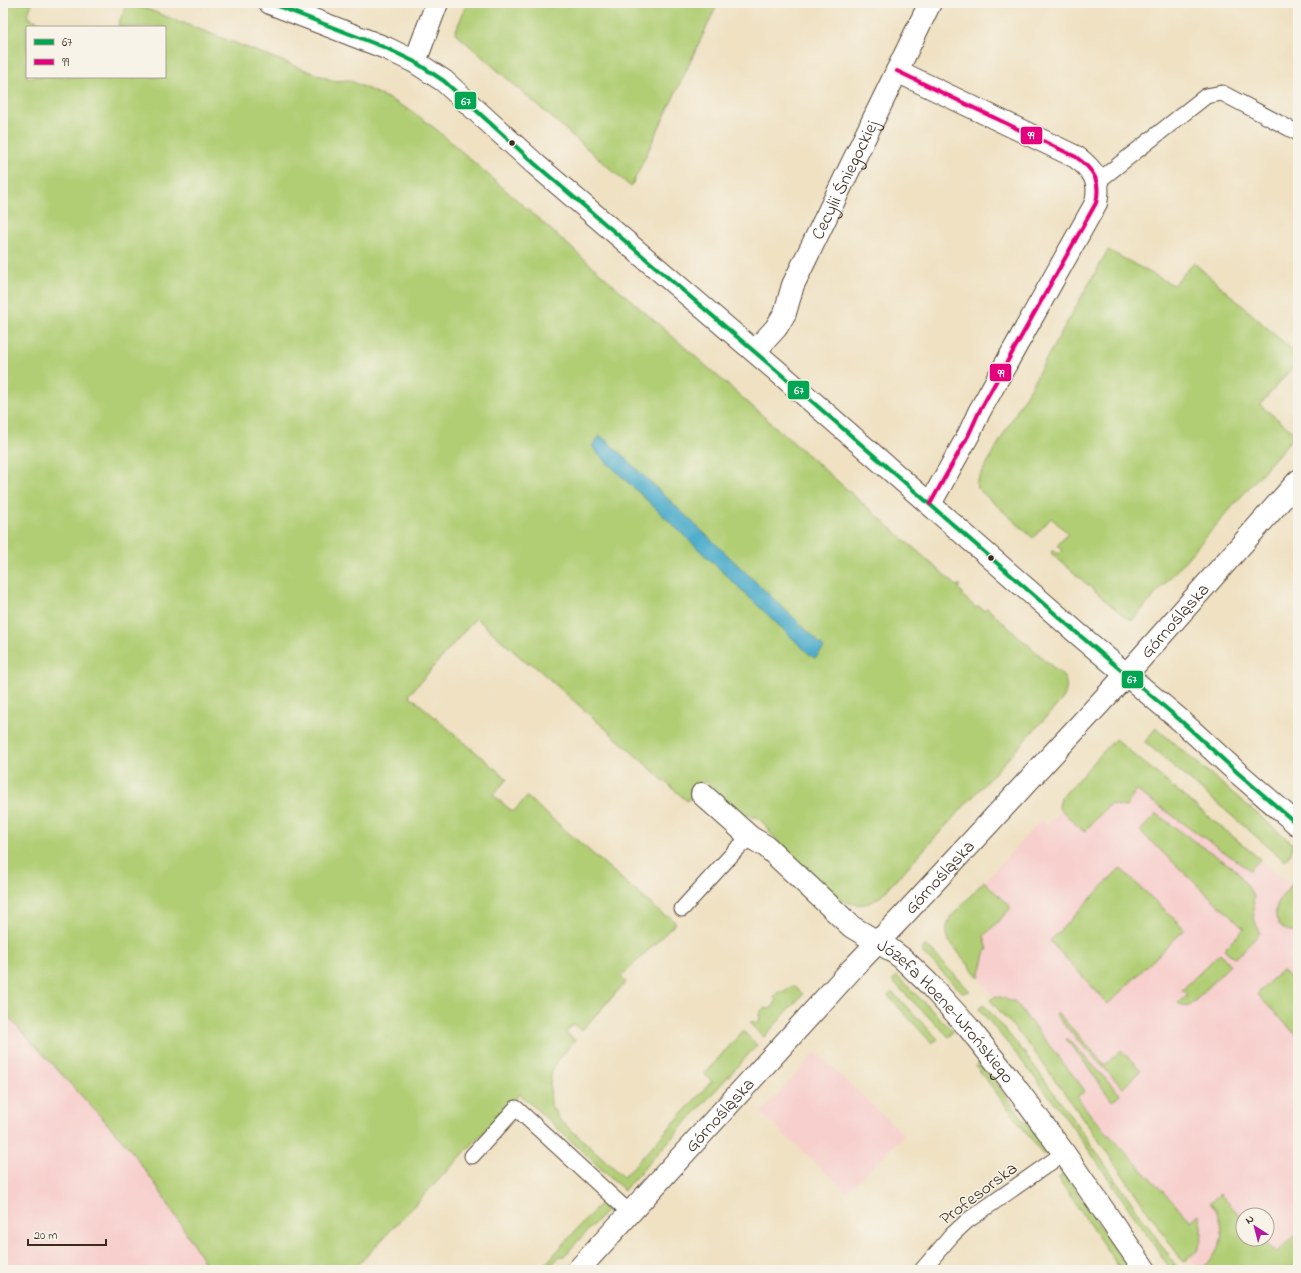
<svg xmlns="http://www.w3.org/2000/svg" width="1301" height="1273" font-family="'Indie Flower',sans-serif">
<style>
.built{fill:#f7d0ce;fill-rule:evenodd}
.green{fill:#b1ce74;stroke:#767c49}
.water{fill:#4dadcc;stroke:#446c75}
.lines{fill:none;stroke-linecap:round;stroke-linejoin:round}
.service-casing{stroke:#564537;stroke-width:17}
.minor-casing{stroke:#564537;stroke-width:24}
.tertiary-casing{stroke:#564537;stroke-width:24}
.service{stroke:#fff;stroke-width:15}
.minor{stroke:#fff;stroke-width:22}
.tertiary{stroke:#fff;stroke-width:22}
.bus-1-casing{stroke:#f7f3e8;stroke-width:7}
.bus-2-casing{stroke:#f7f3e8;stroke-width:7}
.bus-1{stroke:#00a651;stroke-width:4}
.bus-2{stroke:#e5007d;stroke-width:4}
.bus-dot{fill:#3b2a1e;stroke:#f7f3e8;stroke-width:1.5}
.labels{text-anchor:middle;stroke-width:3;stroke-linejoin:round;paint-order:stroke}
.street-label{font-size:18px;fill:#3b2a1e;stroke:#f7f3e8}
.line-badge{stroke:#f7f3e8;stroke-width:1.5}
.badge-label{font-size:11px;text-anchor:middle;font-weight:bold;fill:#fff}
</style>
<rect width="100%" height="100%" fill="#f7f3e8"/>
<filter id="ink" filterUnits="userSpaceOnUse"><feTurbulence type="fractalNoise" baseFrequency=".025" numOctaves="2"/><feDisplacementMap in="SourceGraphic" scale="8" xChannelSelector="R" yChannelSelector="G"/><feConvolveMatrix kernelMatrix="1 2 1 2 8 2 1 2 1" color-interpolation-filters="sRGB"/></filter>
<filter id="wash" filterUnits="userSpaceOnUse"><feTurbulence type="fractalNoise" baseFrequency=".012" numOctaves="4" result="noise"/><feDisplacementMap in="SourceGraphic" scale="16" xChannelSelector="R" yChannelSelector="G"/><feGaussianBlur stdDeviation="0.9" result="paint"/><feColorMatrix in="noise" values="0 0 0 0 0 0 0 0 0 0 0 0 0 0 0 0 0 1.4 0 .05"/><feComposite in="paint" operator="in"/></filter>
<g filter="url(#wash)">
<rect width="100%" height="100%" fill="#efe1c2"/>
<g class="built">
<path d="M1115,739L1298,891V1270H1198L1106,1137L949,941L946,934L947,924L951,918L1042,819L1047,824L1061,810L1059,807L1061,798ZM1243,1215H1267V1239H1243Z"/>
<polygon points="3,1011 127,1145 158,1188 202,1258 207,1270 3,1270"/>
<polygon points="816,1052 904,1135 847,1192 761,1113"/>
</g>
<g class="green">
<path d="M3,3H32L27,17L51,27H27V77H165V27H122L118,25L127,3H131L334,81L349,80L389,99L413,112L437,130L957,586L959,584L960,585L958,588L963,593L962,595L976,608L978,606L984,611L987,608L1064,677C1068,686 1067,693 1061,701L882,895C879,897 875,900 872,902C858,908 844,902 833,895L769,832L770,830L756,816L754,818L748,814L743,819L705,781L687,801L530,662L528,664L476,618L409,695L507,779L493,795L513,812L527,797L666,917L668,915L676,923L621,977L626,982L581,1031L574,1024L565,1032L575,1040L556,1063L552,1071L550,1083L551,1105L560,1120L624,1177L712,1081L704,1074L743,1031L757,1045L624,1190L520,1094L353,1270H207L202,1258L158,1188L127,1145L3,1011Z"/>
<polygon points="467,3 718,3 631,187 455,33"/>
<polygon points="1108,250 1173,285 1194,263 1298,355 1298,361 1260,405 1296,434 1133,620 1125,617 1051,553 1053,550 1058,554 1062,550 1057,546 1068,533 1051,518 1033,538 977,488 976,483"/>
<polygon points="1156,728 1293,844 1291,853 1285,861 1145,742"/>
<polygon points="1115,739 1260,859 1250,870 1136,790 1126,807 1110,804 1084,832 1061,810 1059,807 1061,798"/>
<path d="M1156,814L1236,870L1254,896C1252,909 1253,921 1260,933L1236,958L1233,957L1224,949L1244,929L1140,831Z"/>
<polygon points="1120,868 1185,929 1108,1004 1050,941"/>
<path d="M984,881L1011,908L984,936L988,950H986L979,978L949,941C946,932 946,926 950,918Z"/>
<path d="M1291,885L1298,891V931C1281,934 1271,918 1278,903C1281,896 1287,891 1291,885Z"/>
<polygon points="926,945 970,991 963,993 921,951"/>
<path d="M1220,953L1229,964L1228,967L1192,1004C1187,1008 1182,1007 1178,1003L1187,995L1182,990Z"/>
<polygon points="1282,970 1298,987 1298,1037 1257,994"/>
<polygon points="897,976 953,1031 949,1037 892,981"/>
<path d="M794,986L803,994L764,1037L750,1024L752,1021C756,1023 758,1023 760,1019L759,1014L764,1008L769,1009L774,1006L776,1000L774,997L779,992H785L790,987H792Z"/>
<polygon points="892,992 938,1039 932,1043 888,996"/>
<path d="M996,996L1014,1001L1076,1079L1085,1091L1077,1097L1093,1118L1191,1221L1199,1214C1204,1226 1203,1241 1196,1252C1193,1256 1187,1259 1183,1262L1095,1135L1030,1046L990,1000Z"/>
<path d="M983,1004L1024,1052L1088,1140L1176,1266L1169,1267L1112,1184L1115,1182L1114,1180L1111,1182C1070,1122 1026,1064 979,1009Z"/>
<polygon points="1057,1012 1105,1065 1121,1050 1141,1070 1123,1088 1073,1035 1055,1014"/>
<polygon points="1067,1038 1120,1094 1112,1101 1088,1067 1066,1039"/>
<polygon points="980,1062 1047,1151 1043,1155 976,1066"/>
<polygon points="1064,1174 1127,1266 1120,1269 1058,1178"/>
<path d="M1220,1194L1243,1219V1239H1263L1277,1253L1298,1233V1262L1287,1270H1200C1222,1254 1231,1225 1210,1203Z"/>
<polygon points="600,1204 607,1210 564,1256 560,1256 547,1270 540,1270"/>
</g>
<polygon class="water" points="600,436 608,442 817,640 817,641 824,648 816,657 814,658 807,652 598,454 592,446"/>
</g>
<g filter="url(#ink)">
<g class="lines">
<g class="service-casing">
<g id="service">
<polyline points="1097,182 1206,96 1222,93 1298,133"/>
<polyline points="682,909 735,851 750,837"/>
<polyline points="472,1156 516,1108 630,1213"/>
<polyline points="922,1270 952,1235 967,1221 1064,1153"/>
</g>
</g>
<g class="minor-casing">
<g id="minor">
<polyline points="415,62 437,3"/>
<path d="M897,71L1076,157C1094,170 1101,181 1096,203L979,412L969,434L930,504"/>
<path id="s1" d="M755,351L776,328L785,313L793,285L930,3"/>
<path id="s2" d="M702,794L750,837L767,847L852,927L891,950L903,959L928,983L968,1027L1008,1077L1064,1153L1145,1270"/>
<path id="s3" d="M578,1270L852,969L902,917L1126,675"/>
</g>
</g>
<g class="tertiary-casing">
<g id="tertiary">
<polyline points="270,3 386,48 415,62 444,81 535,164 776,370 1077,633 1180,720 1238,773 1298,825"/>
<path id="s4" d="M1126,675L1298,481"/>
</g>
</g>
<use href="#service" class="service"/>
<use href="#minor" class="minor"/>
<use href="#tertiary" class="tertiary"/>
<g class="bus-1-casing">
<polyline id="bus-1" points="270,3 386,48 415,62 444,81 535,164 776,370 1077,633 1180,720 1238,773 1298,825"/>
</g>
<g class="bus-2-casing">
<path id="bus-2" d="M897,71L1076,157C1094,170 1101,181 1096,203L979,412L969,434L930,504"/>
</g>
<use href="#bus-1" class="bus-1"/>
<use href="#bus-2" class="bus-2"/>
</g>
</g>
<g class="bus-dot">
<circle cx="512" cy="143" r="3.5"/>
<circle cx="991" cy="558" r="3.5"/>
</g>
<g class="labels">
<g class="street-label">
<text dy="6" stroke="none"><textPath href="#s1" startOffset="195">Cecylii Śniegockiej</textPath></text>
<text dy="6" stroke="none"><textPath href="#s4" startOffset="73">Górnośląska</textPath></text>
<text dy="6" stroke="none"><textPath href="#s3" startOffset="534">Górnośląska</textPath></text>
<text dy="6" stroke="none"><textPath href="#s2" startOffset="328">Józefa Hoene-Wrońskiego</textPath></text>
<text dy="6" stroke="none"><textPath href="#s3" startOffset="210">Górnośląska</textPath></text>
<text transform="translate(978 1193) rotate(-37)" y="6">Profesorska</text>
</g>
</g>
<g class="line-badge">
<rect x="454" y="91" width="23" height="19" rx="4" fill="#00a651"/>
<rect x="1020" y="126" width="23" height="19" rx="4" fill="#e5007d"/>
<rect x="989" y="363" width="23" height="19" rx="4" fill="#e5007d"/>
<rect x="787" y="380" width="23" height="20" rx="4" fill="#00a651"/>
<rect x="1121" y="670" width="23" height="19" rx="4" fill="#00a651"/>
</g>
<g class="badge-label">
<text x="466" y="105">67</text>
<text x="1031" y="139">99</text>
<text x="1001" y="377">99</text>
<text x="799" y="394">67</text>
<text x="1132" y="683">67</text>
</g>
<rect width="1301" height="1273" fill="none" stroke="#f7f3e8" stroke-width="16"/>
<rect x="26" y="26" width="140" height="52" fill="#f7f3e8" stroke="#aca397"/>
<rect x="34" y="39" width="20" height="6" fill="#00a651" stroke="#aca397"/>
<text x="62" y="46" font-size="12" fill="#3b2a1e">67</text>
<rect x="34" y="59" width="20" height="6" fill="#e5007d" stroke="#aca397"/>
<text x="62" y="66" font-size="12" fill="#3b2a1e">99</text>
<g transform="translate(1255 1227) rotate(324)"><circle r="19" fill="#f7f3e8" stroke="#aca397"/>
<path d="M0-3L7 15L0 10L-7 15Z" fill="#b5179e"/>
<text y="-6" font-size="11" font-weight="bold" text-anchor="middle" fill="#3b2a1e">N</text>
</g>
<path d="M28 1239v6h78v-6" fill="none" stroke="#3b2a1e" stroke-width="2"/>
<text x="34" y="1239" font-size="12" fill="#3b2a1e" stroke="#f7f3e8" stroke-width="3" paint-order="stroke">20 m</text>
</svg>
